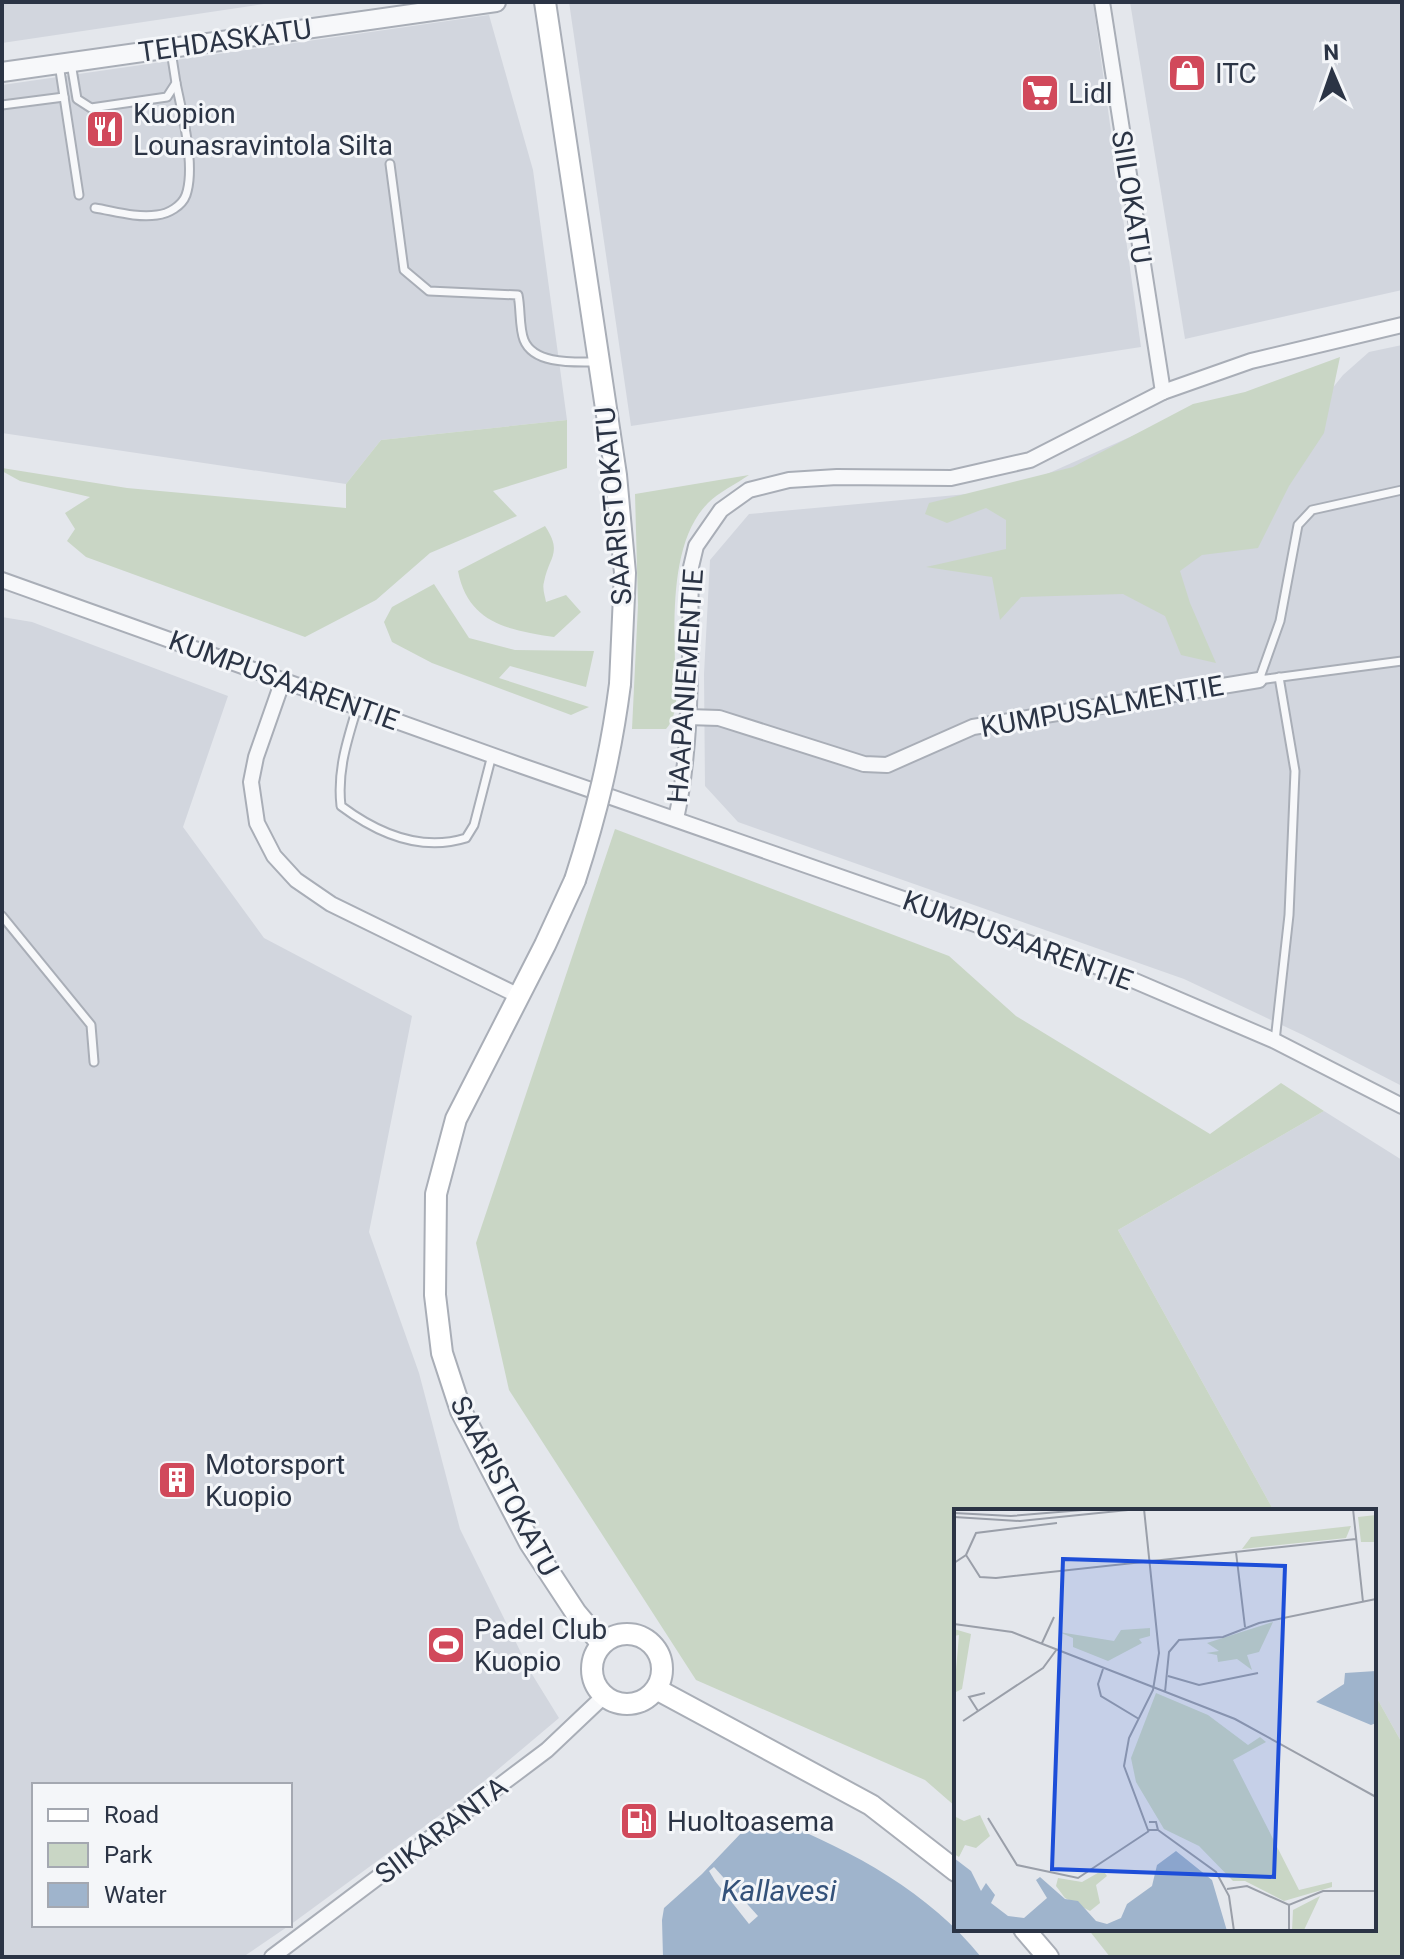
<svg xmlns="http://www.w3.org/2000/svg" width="1404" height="1959" font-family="Roboto,sans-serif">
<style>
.built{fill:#d2d6de}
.green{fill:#c9d6c5}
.water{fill:#9fb4cc}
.pier{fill:#e4e7ec}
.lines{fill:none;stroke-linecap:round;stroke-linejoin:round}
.service-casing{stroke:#a9aeb7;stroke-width:11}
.minor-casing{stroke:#a9aeb7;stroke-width:18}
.tertiary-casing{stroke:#a9aeb7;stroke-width:22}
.secondary-casing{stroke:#a9aeb7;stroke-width:24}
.service{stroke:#f7f8fa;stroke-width:7}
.minor{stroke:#f7f8fa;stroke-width:14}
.tertiary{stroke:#f7f8fa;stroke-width:18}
.secondary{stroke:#fff;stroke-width:20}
.secondary-bridge-casing{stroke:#a9aeb7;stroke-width:24;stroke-linecap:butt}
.secondary-bridge{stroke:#fff;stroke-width:20}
.labels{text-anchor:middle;stroke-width:6;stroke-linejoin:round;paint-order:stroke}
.street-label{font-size:28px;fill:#2b3445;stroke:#f4f6f9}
.poi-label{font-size:28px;fill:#2b3445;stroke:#f4f6f9;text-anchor:start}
.water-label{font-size:30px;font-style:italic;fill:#34527a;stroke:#f4f6f9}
.inset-road{fill:none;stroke:#9a9fa9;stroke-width:2}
.view{fill:#1d4ed8;fill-opacity:0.15;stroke:#1d4ed8;stroke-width:4}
.inset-edge{fill:none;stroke:#2b3445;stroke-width:4}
</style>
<rect width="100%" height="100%" fill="#e4e7ec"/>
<g class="built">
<polygon points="2,2 277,2 2,43"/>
<polygon points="569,2 1093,2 1141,347 631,426"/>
<polygon points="1130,2 1402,2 1402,290 1185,339"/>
<polygon points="489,15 533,170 567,420 381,440 346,484 2,433 2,85"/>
<polygon points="1402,345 1402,1086 1303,1035 1184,979 738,822 705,786 704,674 710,560 749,514 1011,490 1175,417 1311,415 1343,375 1369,352"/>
<polygon points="2,617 32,622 228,696 183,827 264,938 412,1016 369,1232 419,1373 460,1529 530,1671 559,1718 470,1793 290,1925 290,1785 34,1785 34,1925 290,1925 243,1957 2,1957"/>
<polygon points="1324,1111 1402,1160 1402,1743 1374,1693 1374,1511 1274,1511 1118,1230"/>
</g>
<g class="green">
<polygon points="1340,357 1324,433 1289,486 1258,548 1202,555 1180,571 1190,603 1216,663 1181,655 1165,616 1123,594 1021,597 1000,620 992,577 926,567 1006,549 1006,520 986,508 947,523 925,514 929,503 1073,467 1193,404 1245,392"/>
<polygon points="567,420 567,468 493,491 517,516 430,553 376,600 305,637 86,557 67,541 75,529 65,513 90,497 20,481 2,471 2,468 127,488 346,508 346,484 381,440"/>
<path d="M749,475C736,484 719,492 708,503C671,540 674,615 675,663C676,683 680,715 666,729H632L638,605L635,494Z"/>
<path d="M545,526C563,553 549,556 544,582C542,588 545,596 546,602L566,595L581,612L554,637C508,630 468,623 458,571Z"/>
<polygon points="434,584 469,638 515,650 594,651 586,687 510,666 499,678 589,707 571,715 432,663 392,642 384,622 392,607"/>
<polygon points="615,829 949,956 1016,1016 1210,1134 1281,1083 1324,1111 1118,1230 1274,1511 956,1511 956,1807 925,1780 696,1680 509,1390 476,1243"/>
<polygon points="1374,1693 1402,1743 1402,1957 1110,1957 1088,1929 1374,1929"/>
</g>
<path class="water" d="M778,1821C853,1851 930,1893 981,1957H663L662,1920L664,1908L702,1874L745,1829L760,1823Z"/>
<polygon class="pier" points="714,1867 758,1916 749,1924 715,1881 709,1871"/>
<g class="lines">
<g class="service-casing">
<g id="service">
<polyline points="71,63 77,99 91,108 167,97 176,83 171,51"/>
<polyline points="59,64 79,195"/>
<polyline points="2,105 64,97"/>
<path d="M390,164L404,270L429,291L518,295C521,309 519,327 524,340C534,365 575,362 596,362"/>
<path d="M95,208C114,211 136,218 157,215C168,214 182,206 186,195C196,166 182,113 176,83"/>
<polyline points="1402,490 1312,510 1298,525 1280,621 1259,680 1402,661"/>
<path d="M357,708C347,741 337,771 341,806C377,833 421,852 466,838L474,825L492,755"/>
<polyline points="2,916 91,1025 94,1062"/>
<polyline points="1275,1041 1289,915 1295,771 1279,677"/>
</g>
</g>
<g class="minor-casing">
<g id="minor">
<polyline points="1102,2 1163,392"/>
<polyline points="2,580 522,766 1121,975 1275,1041 1402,1106"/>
<polyline points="283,680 256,757 251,782 257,823 274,856 296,880 331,904 519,996"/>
<polyline points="687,717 719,718 864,764 887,765 973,727 1259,680"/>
<path d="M676,819C694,737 689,650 691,567L696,546L721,510L749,490L789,480L837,477L951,478L1030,460L1163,392L1251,361L1402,325"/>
<polyline points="272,1957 547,1750 604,1696"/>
</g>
</g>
<g class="tertiary-casing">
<polyline id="tertiary" points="2,72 496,2"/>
</g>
<g class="secondary-casing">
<g id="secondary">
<polyline points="545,2 616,475 625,573 620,684"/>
<polyline points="575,880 545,945 456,1119 436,1194 435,1295 442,1353 461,1411 530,1543 576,1613 602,1644"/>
<circle cx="627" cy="1669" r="35"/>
<polyline points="658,1690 871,1805 956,1871"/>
<polyline points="1024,1929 1048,1957"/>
</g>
</g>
<use href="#service" class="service"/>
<use href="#minor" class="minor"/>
<use href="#tertiary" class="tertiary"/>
<use href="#secondary" class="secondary"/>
<g class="secondary-bridge-casing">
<path id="secondary-bridge" d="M575,880C597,812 611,754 620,684"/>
</g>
<use href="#secondary-bridge" class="secondary-bridge"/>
</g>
<defs>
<g id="shop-square" transform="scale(2)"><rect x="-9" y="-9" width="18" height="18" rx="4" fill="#d1495b" stroke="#f4f6f9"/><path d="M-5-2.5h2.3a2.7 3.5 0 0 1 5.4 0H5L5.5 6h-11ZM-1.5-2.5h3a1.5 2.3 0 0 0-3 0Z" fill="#fff"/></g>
<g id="supermarket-square" transform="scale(2)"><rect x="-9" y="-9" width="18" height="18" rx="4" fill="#d1495b" stroke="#f4f6f9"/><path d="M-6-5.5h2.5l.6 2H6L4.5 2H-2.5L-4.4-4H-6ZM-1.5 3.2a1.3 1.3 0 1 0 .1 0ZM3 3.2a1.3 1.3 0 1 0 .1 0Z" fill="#fff"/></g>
<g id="restaurant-square" transform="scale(2)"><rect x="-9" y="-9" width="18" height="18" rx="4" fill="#d1495b" stroke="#f4f6f9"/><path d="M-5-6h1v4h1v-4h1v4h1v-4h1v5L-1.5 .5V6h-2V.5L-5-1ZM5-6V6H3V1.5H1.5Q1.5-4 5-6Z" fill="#fff"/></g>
<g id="building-square" transform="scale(2)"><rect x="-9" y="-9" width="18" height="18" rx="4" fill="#d1495b" stroke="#f4f6f9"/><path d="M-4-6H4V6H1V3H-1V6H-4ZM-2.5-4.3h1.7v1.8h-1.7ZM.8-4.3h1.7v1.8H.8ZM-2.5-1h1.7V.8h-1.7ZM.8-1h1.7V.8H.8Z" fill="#fff"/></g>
<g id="stadium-square" transform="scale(2)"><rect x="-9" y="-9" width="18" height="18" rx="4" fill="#d1495b" stroke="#f4f6f9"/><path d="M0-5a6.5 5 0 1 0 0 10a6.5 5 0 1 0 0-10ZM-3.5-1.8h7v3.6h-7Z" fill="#fff"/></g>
<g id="fuel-square" transform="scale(2)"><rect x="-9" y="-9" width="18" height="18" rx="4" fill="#d1495b" stroke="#f4f6f9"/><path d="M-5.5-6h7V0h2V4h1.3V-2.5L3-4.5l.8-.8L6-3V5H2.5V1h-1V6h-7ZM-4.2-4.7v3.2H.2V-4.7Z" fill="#fff"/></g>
</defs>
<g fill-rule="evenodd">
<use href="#shop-square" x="1187" y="73"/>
<use href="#supermarket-square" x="1040" y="93"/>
<use href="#restaurant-square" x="105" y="129"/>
<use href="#building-square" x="177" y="1480"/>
<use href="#stadium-square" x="446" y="1645"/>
<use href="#fuel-square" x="639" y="1821"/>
</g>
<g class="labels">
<g class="street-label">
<text transform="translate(225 40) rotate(-8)" y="10">TEHDASKATU</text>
<text transform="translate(1132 197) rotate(81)" y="10">SIILOKATU</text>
<text transform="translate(613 506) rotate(-95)" y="10">SAARISTOKATU</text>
<text transform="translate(284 680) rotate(20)" y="10">KUMPUSAARENTIE</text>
<text transform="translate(685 686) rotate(-86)" y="10">HAAPANIEMENTIE</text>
<text transform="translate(1102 706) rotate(-10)" y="10">KUMPUSALMENTIE</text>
<text transform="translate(1018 940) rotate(20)" y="10">KUMPUSAARENTIE</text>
<text transform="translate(505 1486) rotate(62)" y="10">SAARISTOKATU</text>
<text transform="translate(441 1830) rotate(-37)" y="10">SIIKARANTA</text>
</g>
<g class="poi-label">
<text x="1215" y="83">ITC</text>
<text x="1068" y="103">Lidl</text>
<text x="133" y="123">Kuopion<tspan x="133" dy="32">Lounasravintola Silta</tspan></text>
<text x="205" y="1474">Motorsport<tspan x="205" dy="32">Kuopio</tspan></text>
<text x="474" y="1639">Padel Club<tspan x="474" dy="32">Kuopio</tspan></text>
<text x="667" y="1831">Huoltoasema</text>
</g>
<g class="water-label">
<text x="779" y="1901">Kallavesi</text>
</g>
</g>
<g transform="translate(954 1509)">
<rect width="422" height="422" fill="#e4e7ec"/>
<path d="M422,6V33H407L404,8ZM397,17L392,29L288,40L297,28ZM319,113L305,143L293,146L298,161L283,150L264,153L263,146L252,144L265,142L253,134ZM196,119V127L185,130L188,134L154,152L119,138V129L105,123L160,132L167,121ZM0,120L17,125L8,180L0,184L5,126L0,127ZM202,184L254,206L294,236L306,228L312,233L279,251L345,381L378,373V378L330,392L291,372H279L245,337L210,320L182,273L177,249ZM26,306L36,327L22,339L11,336L5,348L0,345V307L10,312ZM149,361L153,367L142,376L146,394L136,402L111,389L102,377L104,369L128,373ZM366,387L350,421L338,422L339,401Z" fill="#c9d6c5"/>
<path d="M422,162V214L417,216L362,193L390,175L391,164ZM222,342L258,371L273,422H0V349L17,362L27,382L32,374L41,386L37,394L54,407L70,409L93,389L82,371L86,368L111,390L124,392L142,412L153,415L167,409L173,395L198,377L203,356Z" fill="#9fb4cc"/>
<path class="inset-road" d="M190,0L205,144L199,181L175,229L170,257L194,321H204L202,313H195M399,0L409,93M0,4L57,7L141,0M0,8L66,12L184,0M282,43L291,118M12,46L26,68L42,69L402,30M0,54L12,46L22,24L103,14M0,115L58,123L281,210L422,288M88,134L100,108M149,160L144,175L147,187L185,210M214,167L245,176L304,164M211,183L215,143L225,131L269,128L305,114L422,90M24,202L15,188L31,184M9,212L89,159L103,140M34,309L63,356L124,369L195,322M204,321L262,363L275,387L280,422M273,380L293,377L335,396L369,382H422M335,422V396"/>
<path class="view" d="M109,50L331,57L320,368L98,360Z"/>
<rect width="422" height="422" class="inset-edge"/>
</g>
<rect width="1404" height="1959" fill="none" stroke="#2b3445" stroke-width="8"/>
<rect x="32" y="1783" width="260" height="144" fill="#f4f6f9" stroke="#a4a8b1" stroke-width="2"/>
<rect x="48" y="1809" width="40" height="12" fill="#ffffff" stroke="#a4a8b1" stroke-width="2"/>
<text x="104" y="1823" font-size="24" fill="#2b3445">Road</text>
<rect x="48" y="1843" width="40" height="24" fill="#c9d6c5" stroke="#a4a8b1" stroke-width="2"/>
<text x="104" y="1863" font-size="24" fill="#2b3445">Park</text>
<rect x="48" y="1883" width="40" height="24" fill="#9fb4cc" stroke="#a4a8b1" stroke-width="2"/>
<text x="104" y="1903" font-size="24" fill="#2b3445">Water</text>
<g transform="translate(1332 72) rotate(358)" stroke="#f4f6f9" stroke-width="6" paint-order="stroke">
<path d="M0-6L14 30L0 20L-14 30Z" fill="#2b3445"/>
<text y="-12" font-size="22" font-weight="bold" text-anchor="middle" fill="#2b3445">N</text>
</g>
</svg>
